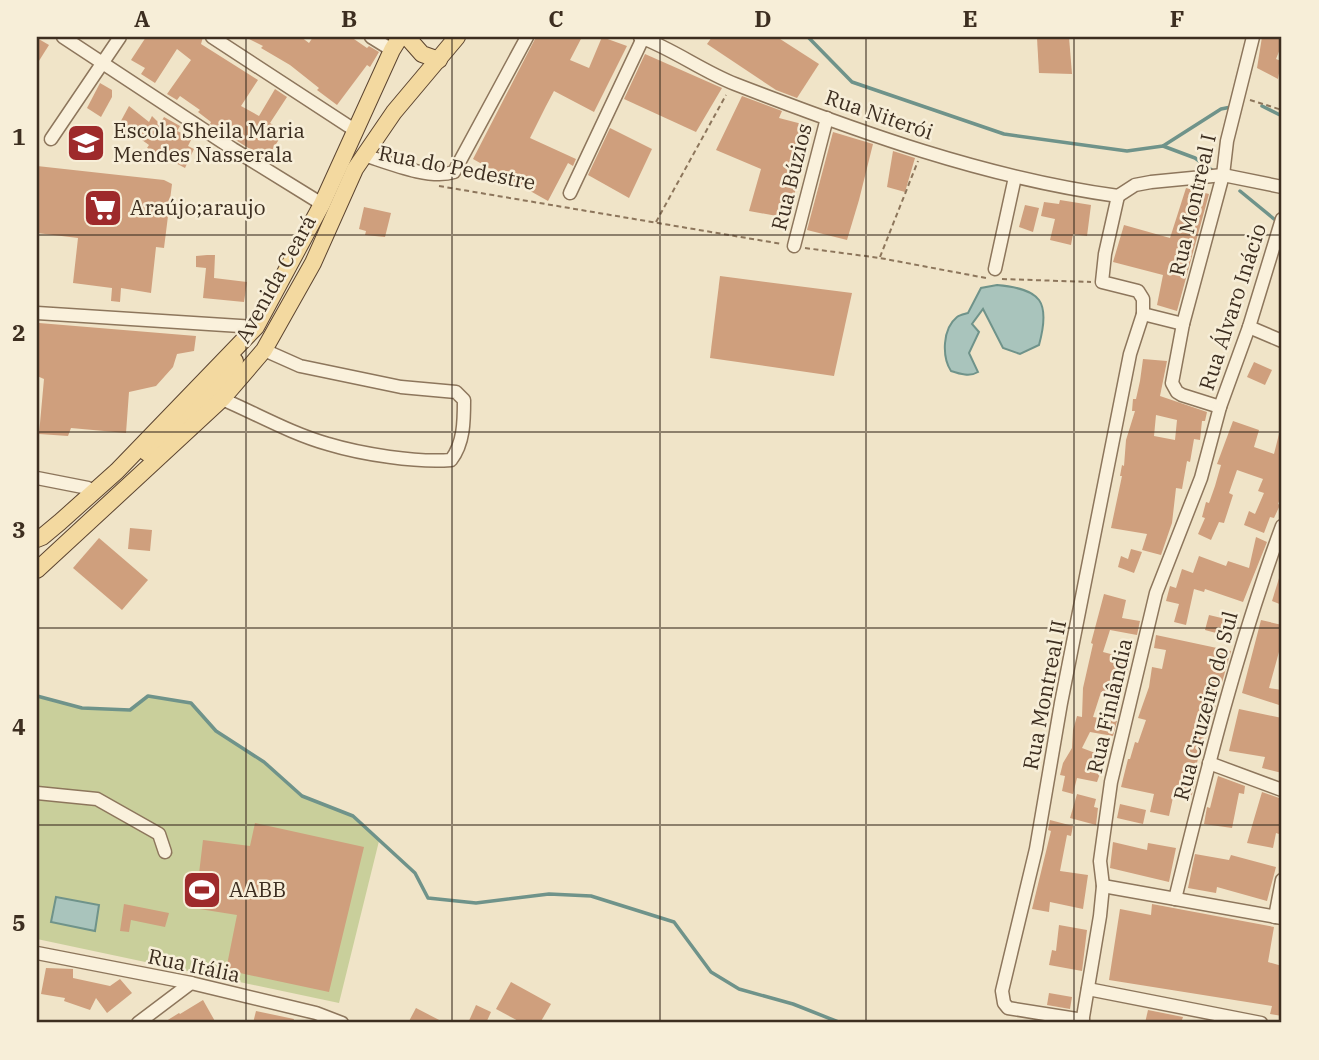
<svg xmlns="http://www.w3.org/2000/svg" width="1319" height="1060" font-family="'IBM Plex Serif',serif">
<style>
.green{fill:#c9cf9b}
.water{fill:#a9c4bc;stroke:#6f938a;stroke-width:2}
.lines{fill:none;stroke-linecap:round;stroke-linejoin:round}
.stream{stroke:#6f938a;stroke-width:3.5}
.building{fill:#cf9f7d;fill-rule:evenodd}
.minor-casing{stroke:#8d765c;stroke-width:15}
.major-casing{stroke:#5b4430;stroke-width:18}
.path{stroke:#8d765c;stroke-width:2;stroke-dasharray:5 3.5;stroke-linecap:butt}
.minor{stroke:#faf1dc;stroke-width:12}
.major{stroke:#f3d9a0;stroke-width:16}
.grid{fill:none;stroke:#3d2e20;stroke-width:2;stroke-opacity:0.55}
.labels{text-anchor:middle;stroke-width:5;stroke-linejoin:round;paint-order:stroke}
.street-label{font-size:21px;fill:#3d2e20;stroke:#f7eed8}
.poi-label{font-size:21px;fill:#3d2e20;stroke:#f7eed8;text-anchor:start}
.neatline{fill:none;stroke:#3d2e20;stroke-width:2.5}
.grid-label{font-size:23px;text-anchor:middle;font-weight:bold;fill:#3d2e20}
</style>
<rect width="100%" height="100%" fill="#f0e4c8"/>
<polygon class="green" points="37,696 82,708 130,710 148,696 191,703 216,731 264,762 302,796 353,816 379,841 339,1003 37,939"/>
<g class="water">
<path d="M997,285C1041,289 1051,301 1039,345L1020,354L1003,348L983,309L972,324L979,332L969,353L978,372C970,377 960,374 951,371C942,357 942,329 957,317C960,315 965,314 968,313L981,288Z"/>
<polygon points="56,897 99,905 95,931 51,922"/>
</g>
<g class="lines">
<g class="stream">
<polyline points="808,37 852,82 1004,134 1127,151 1163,146 1221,109 1231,107"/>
<polyline points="1262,106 1282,116"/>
<polyline points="1163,146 1195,158 1213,171"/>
<polyline points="1240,191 1274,219"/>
<polyline points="37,696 82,708 130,710 148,696 191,703 216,731 264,762 302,796 353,816 415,873 428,898 476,903 549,894 591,896 674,922 711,972 739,989 793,1004 841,1023"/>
</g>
</g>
<g class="building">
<polygon points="146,37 203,37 201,44 258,80 241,106 259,116 275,89 287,97 270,123 284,132 266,159 210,124 211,122 198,112 200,110 180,96 177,100 167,94 191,60 177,49 155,83 141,74 145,68 131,60"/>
<polygon points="245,37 301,37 309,43 313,37 351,37 367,48 369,46 379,52 370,67 367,65 337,105 317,90 319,88 290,65 261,48 263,46"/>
<polygon points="536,37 582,37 570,60 589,68 602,37 627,46 594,112 554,91 546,106 530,138 576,159 573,166 568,163 548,201 473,159"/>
<polygon points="712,37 777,37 819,64 797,98 776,90 707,44"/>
<polygon points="1069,37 1072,74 1039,73 1037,38"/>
<polygon points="1262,37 1282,37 1282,44 1276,59 1281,61 1278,79 1257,68"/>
<polygon points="37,38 49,45 37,64"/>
<polygon points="645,54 722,88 696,132 624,99"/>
<polygon points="100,83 112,90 112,97 101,117 87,108"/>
<polygon points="742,96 782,111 779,118 802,124 792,155 804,158 788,218 749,211 761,169 716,150"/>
<polygon points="129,106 149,122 152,116 160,124 164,117 180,126 177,131 192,138 188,146 194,149 185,168 147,148 149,145 132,133 128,139 116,130"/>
<polygon points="610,128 652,149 629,198 588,175"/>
<polygon points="833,132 873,144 859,200 847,240 807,230"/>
<polygon points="893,151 915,158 905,192 887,187"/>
<polygon points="37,166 164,180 172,184 164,248 156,247 151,293 121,288 120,302 111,301 112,288 73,283 78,238 37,233"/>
<polygon points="1186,188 1209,194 1177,311 1157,305 1163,275 1113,262 1124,225 1170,238"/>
<polygon points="1060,200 1091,205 1087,236 1073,234 1071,245 1050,240 1055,219 1041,216 1044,202 1059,204"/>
<polygon points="1025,205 1039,208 1033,232 1019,227"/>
<polygon points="364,207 391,213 385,237 365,235 366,231 359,229"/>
<polygon points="207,255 215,255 214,278 247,282 244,302 203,298 206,268 196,267 196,256"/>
<polygon points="720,276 852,293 834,376 710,358"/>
<polygon points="39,323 196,336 194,351 177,354 173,367 156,386 129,392 126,433 71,428 68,436 39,434 44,379 37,376"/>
<path d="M1143,359L1167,361L1160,396L1207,412L1205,421H1202L1200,440L1194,439L1190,462L1187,461L1182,489L1176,488L1172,523L1161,555L1142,550L1147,534L1111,528L1122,476H1120L1122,465L1124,466L1126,440L1135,411H1132L1133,399H1136L1140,381ZM1156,415L1177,420L1175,440L1154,436Z"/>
<polygon points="1254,362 1272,370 1265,385 1247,377"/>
<polygon points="1233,421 1259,430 1254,447 1274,454 1279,434 1282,434 1282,493 1278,504 1280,505 1274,518 1270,517 1264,533 1244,525 1249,511 1255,514 1264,493 1258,491 1263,479 1237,470 1229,493 1233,495 1224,523 1219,522 1211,540 1198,534 1205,518 1202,517 1206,502 1209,503 1215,486 1221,465 1217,464"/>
<polygon points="130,528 152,530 150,551 128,549"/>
<polygon points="1256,537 1267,542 1243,602 1205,589 1204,592 1194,589 1186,625 1174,622 1179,604 1166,601 1170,586 1176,588 1182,569 1193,573 1199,556 1226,566 1228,561 1249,568"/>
<polygon points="99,538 148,580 122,610 73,568"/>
<polygon points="1131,549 1142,552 1134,573 1118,567 1121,556 1128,559"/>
<polygon points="1280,575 1282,575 1282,605 1272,601"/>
<polygon points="1104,594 1126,600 1122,618 1140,621 1137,635 1110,630 1103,652 1130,659 1121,697 1101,692 1093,717 1117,721 1113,736 1090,732 1082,748 1106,757 1097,782 1077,778 1073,794 1062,791 1065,776 1060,775 1063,763 1072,748 1073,730 1077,716 1082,717 1083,688 1093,644 1091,643"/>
<polygon points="1209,615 1234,621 1231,637 1205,630"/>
<polygon points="1261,620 1282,625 1282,641 1269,688 1282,690 1282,706 1242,693"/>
<polygon points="1156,635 1231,651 1221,686 1216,685 1213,703 1216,704 1211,722 1208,721 1193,778 1196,779 1191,798 1174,793 1169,816 1150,812 1154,794 1121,787 1128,759 1130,759 1135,742 1138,743 1146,720 1138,718 1149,687 1152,667 1162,669 1166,650 1154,648"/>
<polygon points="1239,709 1282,718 1282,773 1262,768 1265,757 1229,751"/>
<polygon points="1218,776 1245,786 1244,794 1239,793 1232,828 1204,824 1207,807 1210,808"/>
<polygon points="1262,792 1282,799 1282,835 1276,833 1273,848 1247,843"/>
<polygon points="1077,794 1096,799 1094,807 1098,808 1096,825 1070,818"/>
<polygon points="1120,804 1146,810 1143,824 1117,818"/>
<polygon points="1050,820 1073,826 1071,836 1067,835 1060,871 1088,875 1083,909 1050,902 1049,912 1032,909 1051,831 1048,830"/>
<polygon points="255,823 364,847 329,992 226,970 237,915 187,907 191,881 198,882 203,840 250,846"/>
<polygon points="1113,842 1147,850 1148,843 1176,848 1169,882 1110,868"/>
<polygon points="1195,854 1229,860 1231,855 1276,867 1267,901 1217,887 1216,893 1188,888"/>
<polygon points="124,904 169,913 165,927 131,920 129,932 120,931"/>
<polygon points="1152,904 1274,927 1268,962 1282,966 1282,1016 1270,1014 1272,1006 1109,980 1120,909 1151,915"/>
<polygon points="1059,925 1087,930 1082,971 1049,965 1052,950 1056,951"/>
<polygon points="46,968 73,969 73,978 110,986 120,979 132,993 107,1013 96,998 90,1010 64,1001 65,998 41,994"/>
<polygon points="511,982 551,1004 540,1023 522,1023 496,1009"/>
<polygon points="1049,993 1072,997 1070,1009 1047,1005"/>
<polygon points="203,1000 216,1023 163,1023 179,1013 180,1014"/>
<polygon points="476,1005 491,1012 486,1023 468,1023"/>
<polygon points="416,1008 445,1023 408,1023"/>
<polygon points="1148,1010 1183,1017 1181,1023 1145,1023"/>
<polygon points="256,1011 294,1019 293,1023 253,1023"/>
</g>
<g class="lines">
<g class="minor-casing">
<g id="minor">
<polyline points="63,37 233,149 322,204"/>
<polyline points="212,37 356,131"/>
<polyline points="371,37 392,50"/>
<path d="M640,37C673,49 702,71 735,84C859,132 986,178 1118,196"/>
<polyline points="51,139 120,37"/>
<path d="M364,155C389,163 430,180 454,172L527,37"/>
<polyline points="570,193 643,38"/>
<polyline points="1118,196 1105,254 1102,282 1138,291 1143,299 1143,314 1183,324"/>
<polyline points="1118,196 1135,185 1151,182 1223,175 1282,187"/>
<polyline points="794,246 827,118"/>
<polyline points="995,269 1015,177"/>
<polyline points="37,313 256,327"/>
<polyline points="1249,327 1282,341"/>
<path d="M222,399C257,414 292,434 328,444C361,454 417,463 451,460C464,443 464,421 464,400L456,392L401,387L300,366L264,350"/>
<polyline points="1220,407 1182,395 1177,392 1172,383 1183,324 1223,175 1227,141 1253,37"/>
<polyline points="37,478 88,488"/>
<polyline points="1209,763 1282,790"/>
<polyline points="37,793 97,799 159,834 165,852"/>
<polyline points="1103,886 1282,918"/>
<path d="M1175,899C1206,773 1237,648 1282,526"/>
<polyline points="1275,917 1282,880"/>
<polyline points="37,953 191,983 316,1013 342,1023"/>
<polyline points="1088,989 1261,1023"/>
<polyline points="1083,1020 1008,1008 1004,1003 1002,991 1036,849 1061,703 1130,354 1143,314"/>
<polyline points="138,1023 191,983"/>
<polyline points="1082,1023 1100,916 1103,886 1100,861 1111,782 1156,593 1201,478 1220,407 1249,327 1282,219"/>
</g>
</g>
<g class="major-casing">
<g id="major">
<polyline points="407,37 422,54 439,60"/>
<polyline points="147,453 203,399 235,361"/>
<polyline points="37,539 42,537 60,522 117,471 256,327 322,204 392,50 400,37"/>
<polyline points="37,570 222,399 264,350 313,263 355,169 394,112 457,37"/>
</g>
</g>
<g class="path">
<polyline points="1250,100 1282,110"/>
<polyline points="439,186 782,244"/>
<polyline points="656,222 726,95"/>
<polyline points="805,248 880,258 986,278"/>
<polyline points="880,257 918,161"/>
<polyline points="1002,279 1091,282"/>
</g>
<use href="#minor" class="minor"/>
<use href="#major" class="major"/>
</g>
<path class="grid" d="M246,37V1023M452,37V1023M660,37V1023M866,37V1023M1074,37V1023M37,235H1282M37,432H1282M37,628H1282M37,825H1282"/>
<defs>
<g id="school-square" transform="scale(2.0125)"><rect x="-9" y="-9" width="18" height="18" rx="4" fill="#9e2a2b" stroke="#f7eed8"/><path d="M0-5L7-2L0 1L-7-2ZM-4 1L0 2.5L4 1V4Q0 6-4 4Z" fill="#fff"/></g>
<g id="supermarket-square" transform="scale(2.0125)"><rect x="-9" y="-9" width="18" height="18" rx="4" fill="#9e2a2b" stroke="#f7eed8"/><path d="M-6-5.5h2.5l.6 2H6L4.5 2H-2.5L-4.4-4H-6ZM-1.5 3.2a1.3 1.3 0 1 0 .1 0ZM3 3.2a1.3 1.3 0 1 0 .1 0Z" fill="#fff"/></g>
<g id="stadium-square" transform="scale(2.0125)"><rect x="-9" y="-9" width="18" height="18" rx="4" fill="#9e2a2b" stroke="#f7eed8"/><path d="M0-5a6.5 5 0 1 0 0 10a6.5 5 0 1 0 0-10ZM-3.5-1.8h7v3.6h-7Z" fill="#fff"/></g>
</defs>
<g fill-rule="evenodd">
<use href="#school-square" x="86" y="143"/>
<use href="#supermarket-square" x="103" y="208"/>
<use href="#stadium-square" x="202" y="890"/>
</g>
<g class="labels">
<g class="street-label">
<text transform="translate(879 115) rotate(19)" y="7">Rua Niterói</text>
<text transform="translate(457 168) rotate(11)" y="7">Rua do Pedestre</text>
<text transform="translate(792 177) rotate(-76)" y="7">Rua Búzios</text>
<text transform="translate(1193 205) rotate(-77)" y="7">Rua Montreal I</text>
<text transform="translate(276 279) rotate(-61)" y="7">Avenida Ceará</text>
<text transform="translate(1233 307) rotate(-72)" y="7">Rua Álvaro Inácio</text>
<text transform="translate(1045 695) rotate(-79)" y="7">Rua Montreal II</text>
<text transform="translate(1110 706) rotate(-77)" y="7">Rua Finlândia</text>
<text transform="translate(1206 706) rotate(-75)" y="7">Rua Cruzeiro do Sul</text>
<text transform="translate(194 966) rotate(12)" y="7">Rua Itália</text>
</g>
<g class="poi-label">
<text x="113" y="138">Escola Sheila Maria<tspan x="113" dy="24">Mendes Nasserala</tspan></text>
<text x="130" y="215">Araújo;araujo</text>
<text x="229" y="897">AABB</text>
</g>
</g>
<rect width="1319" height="1060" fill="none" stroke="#f7eed8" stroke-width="77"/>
<rect x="38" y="38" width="1242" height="983" class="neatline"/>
<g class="grid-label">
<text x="142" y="27">A</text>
<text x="349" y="27">B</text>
<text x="556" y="27">C</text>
<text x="763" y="27">D</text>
<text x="970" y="27">E</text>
<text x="1177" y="27">F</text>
<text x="19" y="145">1</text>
<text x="19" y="341">2</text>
<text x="19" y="538">3</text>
<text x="19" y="735">4</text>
<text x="19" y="931">5</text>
</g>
</svg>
